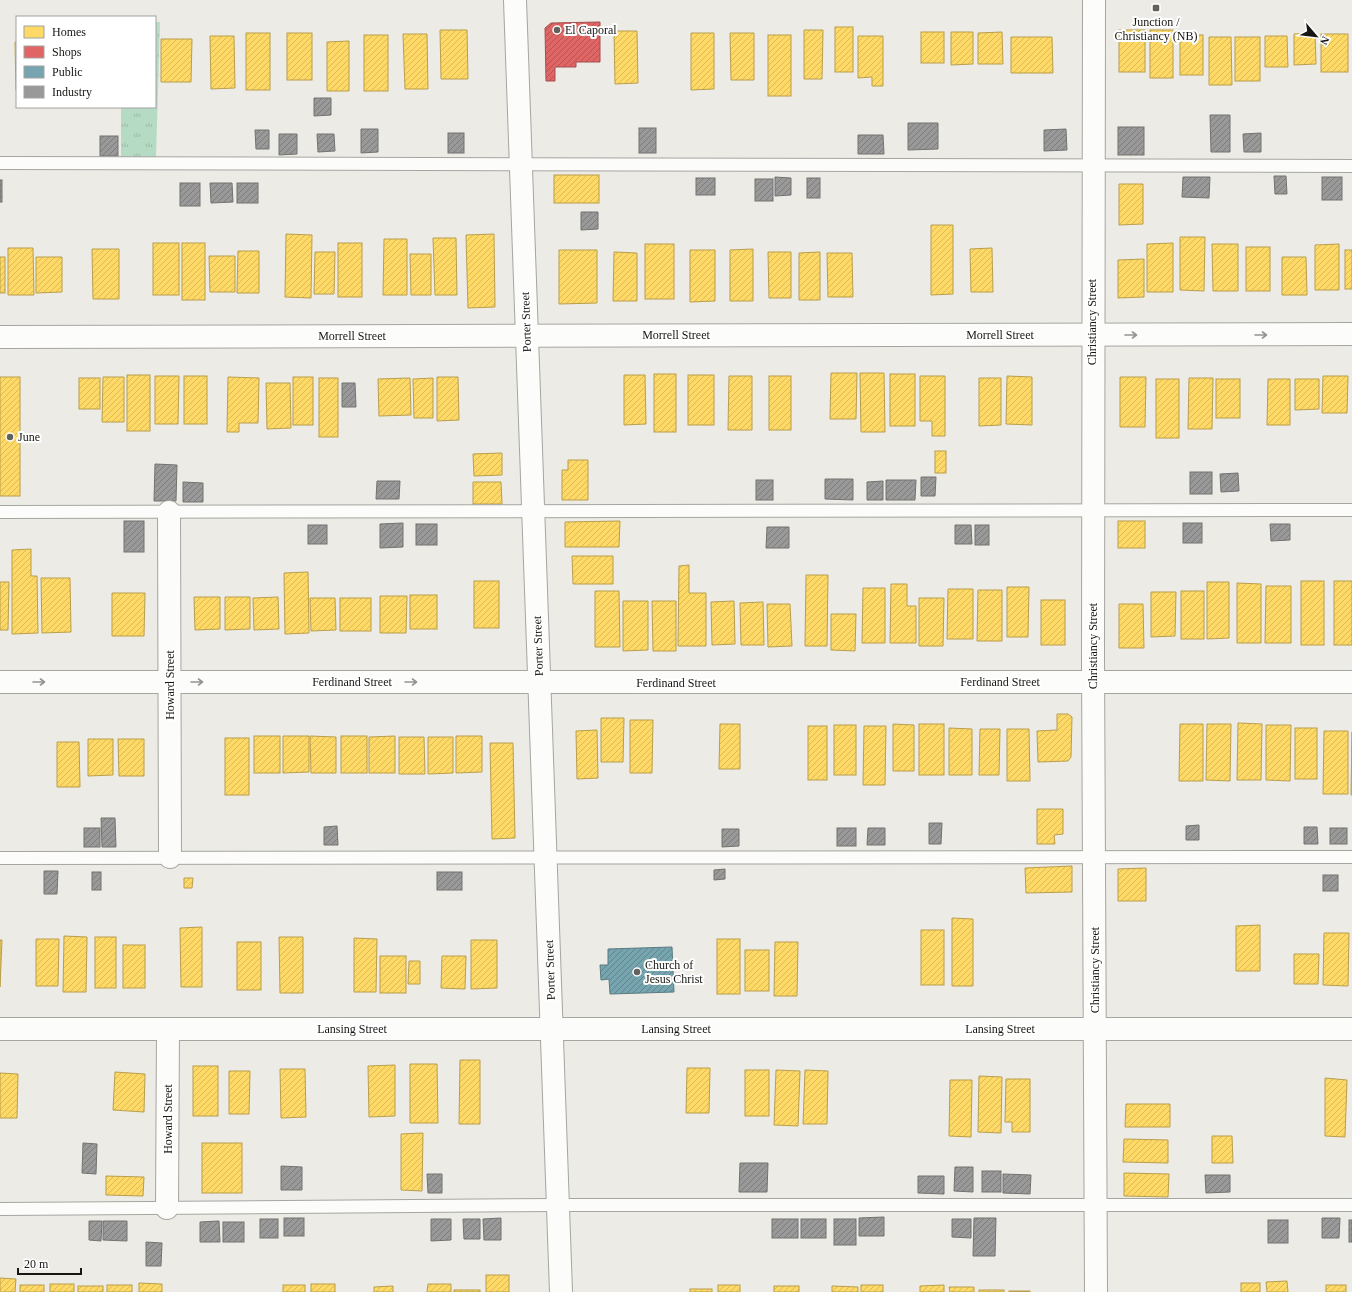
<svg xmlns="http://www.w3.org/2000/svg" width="1352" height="1292" font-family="Georgia,serif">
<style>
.grass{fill:url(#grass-tufts)}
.homes{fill:url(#homes-hatch);stroke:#b99e4d}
.shops{fill:url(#shops-hatch);stroke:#a44e4d}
.public{fill:url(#public-hatch);stroke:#5a7a80}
.industry{fill:url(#industry-hatch);stroke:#727271}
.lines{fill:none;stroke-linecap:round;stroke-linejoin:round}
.service-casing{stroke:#a6a5a0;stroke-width:14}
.minor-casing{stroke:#a6a5a0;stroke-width:24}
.service{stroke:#fcfcfb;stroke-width:12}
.minor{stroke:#fcfcfb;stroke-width:22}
.oneway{stroke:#959493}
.poi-dot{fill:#62615c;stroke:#fff;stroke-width:1.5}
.labels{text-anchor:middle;stroke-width:4;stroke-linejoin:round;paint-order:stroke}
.poi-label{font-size:12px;fill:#171613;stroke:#fff;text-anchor:start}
.street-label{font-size:12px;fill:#171613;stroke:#fff}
</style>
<defs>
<pattern id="grass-tufts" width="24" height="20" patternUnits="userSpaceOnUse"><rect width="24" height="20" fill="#b6dbc5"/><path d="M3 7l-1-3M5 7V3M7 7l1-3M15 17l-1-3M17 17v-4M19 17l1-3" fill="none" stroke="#9cbba8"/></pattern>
<pattern id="homes-hatch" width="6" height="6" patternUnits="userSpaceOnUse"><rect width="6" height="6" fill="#ffd966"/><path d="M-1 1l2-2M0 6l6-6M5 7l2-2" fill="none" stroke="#daba58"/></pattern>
<pattern id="shops-hatch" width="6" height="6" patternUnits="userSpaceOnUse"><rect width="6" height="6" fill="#e06666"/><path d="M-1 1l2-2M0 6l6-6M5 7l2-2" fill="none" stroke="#b55353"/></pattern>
<pattern id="public-hatch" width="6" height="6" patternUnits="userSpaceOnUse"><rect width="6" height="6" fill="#76a5af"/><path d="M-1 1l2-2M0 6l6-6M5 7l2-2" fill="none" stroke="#60858d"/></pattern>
<pattern id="industry-hatch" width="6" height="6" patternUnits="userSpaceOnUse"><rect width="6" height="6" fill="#999"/><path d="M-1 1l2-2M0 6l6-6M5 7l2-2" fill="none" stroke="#7c7c7c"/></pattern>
</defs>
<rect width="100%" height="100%" fill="#ecebe5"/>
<polygon class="grass" points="155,22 160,22 156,158 121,157 121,107 155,107"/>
<g class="homes">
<rect x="835" y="27" width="18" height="45"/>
<polygon points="440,30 467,30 468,79 441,79"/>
<polygon points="804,30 823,30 822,79 804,79"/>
<rect x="1119" y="30" width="26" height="42"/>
<rect x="1150" y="30" width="23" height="48"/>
<polygon points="614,31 637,31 638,83 615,84"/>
<rect x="921" y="32" width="23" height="31"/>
<polygon points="951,32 973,32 973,64 951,65"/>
<polygon points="1002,32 1003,64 978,64 978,33"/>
<rect x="246" y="33" width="24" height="57"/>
<rect x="287" y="33" width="25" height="47"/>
<polygon points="691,33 714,33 714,89 691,90"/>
<polygon points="730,33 754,33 754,80 731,80"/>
<polygon points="1315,33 1316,64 1294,65 1294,34"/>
<polygon points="403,34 427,34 428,89 405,89"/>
<rect x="1321" y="34" width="27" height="38"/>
<rect x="364" y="35" width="24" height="56"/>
<rect x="768" y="35" width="23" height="61"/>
<rect x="1180" y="35" width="23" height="40"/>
<polygon points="210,36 234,36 235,88 211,89"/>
<polygon points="858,36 883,36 883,86 872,86 872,77 858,78"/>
<polygon points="1265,36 1287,36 1288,67 1265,67"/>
<polygon points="1011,37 1052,37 1053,73 1011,73"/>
<polygon points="1209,37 1231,37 1232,85 1209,85"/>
<rect x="1235" y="37" width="25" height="44"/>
<polygon points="161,39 192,39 191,82 161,82"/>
<polygon points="349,41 349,91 327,91 327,42"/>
<polygon points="15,42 17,42 17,90 16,90"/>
<rect x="554" y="175" width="45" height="28"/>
<polygon points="1119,184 1143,184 1143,224 1119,225"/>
<polygon points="931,225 953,225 953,294 931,295"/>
<polygon points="286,234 312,235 311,298 285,297"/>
<polygon points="494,234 495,307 468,308 466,235"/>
<polygon points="1180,237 1205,237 1204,291 1180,290"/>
<polygon points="433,238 456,238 457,295 435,295"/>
<polygon points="384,239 407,239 407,295 383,295"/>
<rect x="153" y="243" width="26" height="52"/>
<rect x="182" y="243" width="23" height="57"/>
<rect x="338" y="243" width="24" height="54"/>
<polygon points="1173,243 1173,292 1147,292 1147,244"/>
<rect x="645" y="244" width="29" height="55"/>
<polygon points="1212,244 1238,244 1238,291 1213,291"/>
<polygon points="1339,244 1339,290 1315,290 1315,245"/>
<rect x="1246" y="247" width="24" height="44"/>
<polygon points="8,248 33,248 34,295 8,295"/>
<polygon points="992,248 993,292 971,292 970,249"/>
<polygon points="92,249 119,249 119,299 93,299"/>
<polygon points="753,249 753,301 730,301 730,250"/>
<polygon points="559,250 597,250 597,303 559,304"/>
<polygon points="690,250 715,250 715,301 690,302"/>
<rect x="1345" y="250" width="7" height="39"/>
<polygon points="238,251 259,251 259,293 237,293"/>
<polygon points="315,252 335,252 334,294 314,294"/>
<polygon points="614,252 637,253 637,301 613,301"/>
<polygon points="768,252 791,252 791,298 769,298"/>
<polygon points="820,252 820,300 799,300 799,253"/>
<polygon points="827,253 852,253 853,297 828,297"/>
<polygon points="410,254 431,254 431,295 411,295"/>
<polygon points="209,256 235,256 235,292 210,292"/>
<rect x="0" y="257" width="5" height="36"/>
<polygon points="36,257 62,257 62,292 36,293"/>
<polygon points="1282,257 1306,257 1307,295 1282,295"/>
<polygon points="1144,259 1144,297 1118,298 1118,260"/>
<polygon points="831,373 857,373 856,419 830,419"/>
<polygon points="860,373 884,373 885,432 861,432"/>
<rect x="654" y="374" width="22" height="58"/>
<rect x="890" y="374" width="25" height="52"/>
<rect x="127" y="375" width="23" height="56"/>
<polygon points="624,375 645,375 646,424 624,425"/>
<rect x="688" y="375" width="26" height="50"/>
<polygon points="155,376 179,376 178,424 155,424"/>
<rect x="184" y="376" width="23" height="48"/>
<polygon points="729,376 752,376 752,430 728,430"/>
<rect x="769" y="376" width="22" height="54"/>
<polygon points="920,376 945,376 945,436 932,436 932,421 920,421"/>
<polygon points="1007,376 1032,377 1032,425 1006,424"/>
<polygon points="1323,376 1348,376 1347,413 1322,413"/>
<rect x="0" y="377" width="20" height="119"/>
<polygon points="103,377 124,377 124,422 102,422"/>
<polygon points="228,377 259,378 258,423 239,423 239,432 227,432"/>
<rect x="293" y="377" width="20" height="48"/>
<polygon points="437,377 458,377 459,420 437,421"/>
<polygon points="1120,377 1146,377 1145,427 1120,427"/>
<rect x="79" y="378" width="21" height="31"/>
<rect x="319" y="378" width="19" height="59"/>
<polygon points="410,378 411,415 379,416 378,379"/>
<polygon points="433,378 433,418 414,418 413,379"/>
<polygon points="979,378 1001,378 1001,425 979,426"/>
<polygon points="1189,378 1213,378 1212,429 1188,429"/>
<rect x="1156" y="379" width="23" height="59"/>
<rect x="1216" y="379" width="24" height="39"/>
<polygon points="1268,379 1290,379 1290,425 1267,425"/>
<polygon points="1295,379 1319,379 1319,409 1295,410"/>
<polygon points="266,383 290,383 291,428 267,429"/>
<rect x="935" y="451" width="11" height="22"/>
<polygon points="502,453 502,475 474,476 473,454"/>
<polygon points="568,460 588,460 588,500 562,500 562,470 568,470"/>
<polygon points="473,482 501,482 502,504 473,504"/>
<polygon points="620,521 619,547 565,547 565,522"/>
<rect x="1118" y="521" width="27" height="27"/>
<polygon points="31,549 31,576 37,576 38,633 12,634 12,550"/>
<polygon points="572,556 613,556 613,584 573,584"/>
<polygon points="689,565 689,593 706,593 706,646 678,646 679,566"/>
<polygon points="308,572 309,633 285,634 284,573"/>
<polygon points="806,575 828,575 827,646 805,646"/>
<polygon points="41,578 70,578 71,632 42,633"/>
<rect x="474" y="581" width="25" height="47"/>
<rect x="1301" y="581" width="23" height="64"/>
<rect x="1334" y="581" width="18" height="64"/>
<polygon points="0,582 9,582 8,630 0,630"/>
<polygon points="1207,582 1229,582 1229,638 1207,639"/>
<polygon points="1237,583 1261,584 1261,643 1237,643"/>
<polygon points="891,584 907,584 907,606 916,606 916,643 890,643"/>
<polygon points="1266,586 1291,586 1291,643 1265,643"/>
<polygon points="1007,587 1029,587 1028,637 1007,637"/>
<polygon points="863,588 885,588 885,643 862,643"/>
<polygon points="948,589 973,589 973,639 947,639"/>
<polygon points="978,590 1002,590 1002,641 977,641"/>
<polygon points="595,591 619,591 620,647 595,647"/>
<rect x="1181" y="591" width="23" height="48"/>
<polygon points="1151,592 1176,592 1175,636 1151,637"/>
<polygon points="112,593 145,593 144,636 112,636"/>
<rect x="410" y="595" width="27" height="34"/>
<polygon points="380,596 407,596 406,633 380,633"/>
<polygon points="194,597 220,597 220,629 195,630"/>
<polygon points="225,597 250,597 250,629 225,630"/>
<polygon points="278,597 279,629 254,630 253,598"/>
<polygon points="310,598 335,598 336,630 311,631"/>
<rect x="340" y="598" width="31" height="33"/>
<polygon points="919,598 944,598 943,646 919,646"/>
<rect x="1041" y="600" width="24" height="45"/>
<polygon points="623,601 648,601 648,650 623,651"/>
<polygon points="652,601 676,601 676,651 653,651"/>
<polygon points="734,601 735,644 712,645 711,602"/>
<polygon points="763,602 764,645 741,645 740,603"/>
<polygon points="767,604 790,604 792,646 768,647"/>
<polygon points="1119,604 1143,604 1144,648 1119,648"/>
<polygon points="831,614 856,614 855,651 831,650"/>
<polygon points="1057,714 1068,714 1072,717 1071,757 1068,761 1038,762 1037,731 1057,730"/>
<polygon points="601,718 624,718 623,762 601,762"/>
<polygon points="630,720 653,720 652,773 630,773"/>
<polygon points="1238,723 1262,724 1261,780 1237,780"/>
<polygon points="720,724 740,724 740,769 719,769"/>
<polygon points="893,724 914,725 914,771 893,771"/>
<rect x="919" y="724" width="25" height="51"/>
<polygon points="1180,724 1203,724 1203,781 1179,781"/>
<polygon points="1207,724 1231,724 1230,781 1206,780"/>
<rect x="834" y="725" width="22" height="50"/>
<polygon points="1266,725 1291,725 1290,781 1266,780"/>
<rect x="808" y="726" width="19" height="54"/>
<polygon points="864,726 886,726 885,785 863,785"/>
<polygon points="949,728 972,729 972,775 949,775"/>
<rect x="1295" y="728" width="22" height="51"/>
<polygon points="980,729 1000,729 999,775 979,775"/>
<polygon points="1007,729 1029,729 1030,781 1007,781"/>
<polygon points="597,730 598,778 577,779 576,731"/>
<polygon points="1324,731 1348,731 1348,794 1323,794"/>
<polygon points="1352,732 1352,795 1351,795"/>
<rect x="254" y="736" width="26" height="37"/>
<polygon points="283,736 309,736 309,772 283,773"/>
<polygon points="310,736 336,737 336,773 311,773"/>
<rect x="341" y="736" width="26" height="37"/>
<polygon points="395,736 395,773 369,773 369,737"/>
<polygon points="456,736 482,736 482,772 456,773"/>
<polygon points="399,737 424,737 425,774 399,774"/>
<polygon points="428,737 453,737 453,773 428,774"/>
<rect x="225" y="738" width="24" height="57"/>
<polygon points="88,739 113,739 113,775 88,776"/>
<polygon points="118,739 144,739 144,776 119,776"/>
<polygon points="57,742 79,742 80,787 57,787"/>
<polygon points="490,743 513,743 515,838 492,839"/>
<polygon points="1037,809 1063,809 1063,834 1054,835 1055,844 1037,844"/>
<polygon points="1072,866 1072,892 1026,893 1025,868"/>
<polygon points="1146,868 1146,901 1118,901 1118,869"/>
<polygon points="184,878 193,878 192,888 184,888"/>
<polygon points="952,918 973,919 973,986 952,986"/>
<polygon points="1260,925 1260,971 1236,971 1236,926"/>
<polygon points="202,927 202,987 181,987 180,928"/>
<rect x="921" y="930" width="23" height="55"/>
<polygon points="1324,933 1349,933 1348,986 1323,985"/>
<polygon points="64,936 87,937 86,992 63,992"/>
<rect x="95" y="937" width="21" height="51"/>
<polygon points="279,937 303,937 303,993 280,993"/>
<polygon points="354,938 377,939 376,992 354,992"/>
<polygon points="36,939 59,939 58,986 36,986"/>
<rect x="717" y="939" width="23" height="55"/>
<polygon points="0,940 2,940 0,987"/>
<polygon points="471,940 497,940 497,988 471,989"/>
<rect x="237" y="942" width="24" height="48"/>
<polygon points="775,942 798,942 797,996 774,996"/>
<rect x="123" y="945" width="22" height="43"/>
<rect x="745" y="950" width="24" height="41"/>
<polygon points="1294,954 1319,954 1318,984 1294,984"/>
<rect x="380" y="956" width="26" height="37"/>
<polygon points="442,956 466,956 465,989 441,988"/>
<polygon points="409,961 420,961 420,984 408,984"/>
<polygon points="460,1060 480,1060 480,1124 459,1124"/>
<polygon points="410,1064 437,1064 438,1123 410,1123"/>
<polygon points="395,1065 395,1116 369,1117 368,1066"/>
<rect x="193" y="1066" width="25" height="50"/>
<polygon points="687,1068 710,1068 709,1113 686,1113"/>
<polygon points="280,1069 305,1069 306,1117 281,1118"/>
<rect x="745" y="1070" width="24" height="46"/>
<polygon points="776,1070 800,1071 798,1126 774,1125"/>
<polygon points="805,1070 828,1071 827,1124 803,1124"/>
<polygon points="229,1071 250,1071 249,1114 229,1114"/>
<polygon points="115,1072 145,1074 144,1112 113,1110"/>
<polygon points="0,1073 18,1074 17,1118 0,1118"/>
<polygon points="979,1076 1002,1077 1001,1133 978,1132"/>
<polygon points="1325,1078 1347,1080 1345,1137 1325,1136"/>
<polygon points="1006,1079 1030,1079 1030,1132 1012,1132 1012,1122 1005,1122"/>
<polygon points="950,1080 972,1080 971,1137 949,1136"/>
<polygon points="1126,1104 1170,1104 1170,1127 1125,1127"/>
<polygon points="423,1133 422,1191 401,1190 401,1134"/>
<polygon points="1212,1136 1232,1136 1233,1163 1212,1163"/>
<polygon points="1124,1139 1168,1140 1168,1163 1123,1162"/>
<rect x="202" y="1143" width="40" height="50"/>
<polygon points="1124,1173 1169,1174 1168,1197 1124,1196"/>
<polygon points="106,1176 144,1177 143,1196 106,1195"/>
<rect x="486" y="1275" width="23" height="17"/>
<polygon points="0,1278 16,1279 15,1292 0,1292"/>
<polygon points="1287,1281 1288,1292 1267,1292 1266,1282"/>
<polygon points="139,1283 162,1284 162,1292 139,1292"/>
<rect x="1241" y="1283" width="19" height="9"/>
<rect x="50" y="1284" width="24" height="8"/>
<rect x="311" y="1284" width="24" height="8"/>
<polygon points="428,1284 451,1284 451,1292 427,1292"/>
<rect x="20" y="1285" width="24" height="7"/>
<rect x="107" y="1285" width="25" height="7"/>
<rect x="283" y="1285" width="22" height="7"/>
<rect x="718" y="1285" width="22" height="7"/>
<rect x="861" y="1285" width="22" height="7"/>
<polygon points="944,1285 944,1292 920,1292 920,1286"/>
<rect x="1326" y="1285" width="20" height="7"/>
<rect x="78" y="1286" width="25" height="6"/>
<polygon points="393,1286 393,1292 374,1292 374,1287"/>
<rect x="774" y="1286" width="25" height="6"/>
<polygon points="832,1286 858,1287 858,1292 832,1292"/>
<polygon points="949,1287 974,1287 974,1292 950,1292"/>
<rect x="690" y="1289" width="22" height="3"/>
<rect x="454" y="1290" width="26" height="2"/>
<rect x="979" y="1290" width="25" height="2"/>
<rect x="1009" y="1291" width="21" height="1"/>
</g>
<polygon class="shops" points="600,22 600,62 576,62 576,67 555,67 555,81 546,81 545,28 551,23"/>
<polygon class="public" points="672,947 674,992 610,994 609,979 601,980 600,965 608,965 608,949"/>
<g class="industry">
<polygon points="314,98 331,98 331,115 314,116"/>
<polygon points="1210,115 1230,115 1230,152 1211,152"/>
<polygon points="908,123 938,123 938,149 908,150"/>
<rect x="1118" y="127" width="26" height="28"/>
<rect x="639" y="128" width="17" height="25"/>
<polygon points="361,129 378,129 378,152 361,153"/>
<polygon points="1066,129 1067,150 1044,151 1044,130"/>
<polygon points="255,130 269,130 269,149 256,149"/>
<rect x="448" y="133" width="16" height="20"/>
<polygon points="1261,133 1261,152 1244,152 1243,134"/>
<polygon points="279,134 297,134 297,154 279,155"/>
<polygon points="317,134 334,134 335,151 318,152"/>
<polygon points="858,135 883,135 884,154 858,154"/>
<rect x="100" y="136" width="18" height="20"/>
<polygon points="1274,176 1286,176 1287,194 1275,194"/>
<polygon points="775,177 791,178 791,195 775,196"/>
<polygon points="1183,177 1210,177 1209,198 1182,197"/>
<rect x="1322" y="177" width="20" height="23"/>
<rect x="696" y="178" width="19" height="17"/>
<rect x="807" y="178" width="13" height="20"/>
<rect x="755" y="179" width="18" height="22"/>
<rect x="0" y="180" width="2" height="22"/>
<rect x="180" y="183" width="20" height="23"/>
<polygon points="210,183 232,183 233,202 211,203"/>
<rect x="237" y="183" width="21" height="20"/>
<polygon points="581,212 598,212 598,229 581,230"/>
<polygon points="342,383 355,383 356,407 342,407"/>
<polygon points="155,464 177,465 176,501 154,501"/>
<rect x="1190" y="472" width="22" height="22"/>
<polygon points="1238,473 1239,491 1221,492 1220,474"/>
<polygon points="921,477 936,477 935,496 921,496"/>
<polygon points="825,479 853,479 853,500 825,499"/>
<rect x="756" y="480" width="17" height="20"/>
<polygon points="886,480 916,480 915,500 886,500"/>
<polygon points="377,481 400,481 399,499 376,499"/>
<polygon points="883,481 883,500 867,500 867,482"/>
<polygon points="183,482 203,483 203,502 183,502"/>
<rect x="124" y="521" width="20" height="31"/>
<polygon points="403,523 403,547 380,548 380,524"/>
<rect x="1183" y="523" width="19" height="20"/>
<rect x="416" y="524" width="21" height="21"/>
<polygon points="1270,524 1290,524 1290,540 1271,541"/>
<rect x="308" y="525" width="19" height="19"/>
<polygon points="955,525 971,525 972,544 955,544"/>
<rect x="975" y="525" width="14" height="20"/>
<polygon points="767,527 789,527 789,548 766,548"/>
<polygon points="101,818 115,818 116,847 102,847"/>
<polygon points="929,823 942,823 941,844 929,844"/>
<polygon points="1199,825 1199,840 1186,840 1186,826"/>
<polygon points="337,826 338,845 324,845 324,827"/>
<polygon points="1304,827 1317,827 1318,844 1304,844"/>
<rect x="84" y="828" width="16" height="19"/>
<rect x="837" y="828" width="19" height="18"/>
<polygon points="868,828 885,828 885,845 867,845"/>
<rect x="1330" y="828" width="17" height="16"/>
<polygon points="722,829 739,829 739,846 722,847"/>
<polygon points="725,869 725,879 714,880 714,870"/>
<polygon points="44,871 58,871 57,894 44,894"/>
<rect x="92" y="872" width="9" height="18"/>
<rect x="437" y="872" width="25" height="18"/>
<rect x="1323" y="875" width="15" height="16"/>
<polygon points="83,1143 97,1144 96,1174 82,1173"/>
<polygon points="740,1163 768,1163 767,1192 739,1192"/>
<polygon points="281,1166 302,1167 302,1190 281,1190"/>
<polygon points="955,1167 973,1167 973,1192 954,1191"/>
<rect x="982" y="1171" width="19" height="21"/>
<polygon points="427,1174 442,1174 442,1193 428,1193"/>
<polygon points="1003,1174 1031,1175 1030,1194 1003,1193"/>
<polygon points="1205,1175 1230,1175 1230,1192 1206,1193"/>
<polygon points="918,1176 944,1176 944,1194 918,1193"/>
<polygon points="884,1217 884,1236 859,1236 859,1218"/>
<rect x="284" y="1218" width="20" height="18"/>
<polygon points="501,1218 501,1240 484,1240 483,1219"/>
<polygon points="974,1218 996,1218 995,1256 973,1256"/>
<polygon points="1322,1218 1340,1218 1339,1238 1322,1238"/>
<rect x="260" y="1219" width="18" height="19"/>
<polygon points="431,1219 451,1219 451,1240 431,1241"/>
<polygon points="463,1219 480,1219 480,1239 464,1239"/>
<rect x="772" y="1219" width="26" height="19"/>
<rect x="801" y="1219" width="25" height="19"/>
<rect x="834" y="1219" width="22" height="26"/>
<polygon points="952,1219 971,1219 971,1238 952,1237"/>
<rect x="1268" y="1220" width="20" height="23"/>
<rect x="1349" y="1220" width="3" height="22"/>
<polygon points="89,1221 102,1221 101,1241 89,1240"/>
<polygon points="103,1221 127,1221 127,1241 103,1240"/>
<polygon points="219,1221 220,1242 200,1242 200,1222"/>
<rect x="223" y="1222" width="21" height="20"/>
<polygon points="146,1242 162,1243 161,1266 146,1266"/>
</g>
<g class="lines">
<g class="service-casing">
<g id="service">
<polyline points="0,163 1352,166"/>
<polyline points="0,512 1352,510"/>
<polyline points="0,858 1352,857"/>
<polyline points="0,1209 558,1205 1352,1205"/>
</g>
</g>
<g class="minor-casing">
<g id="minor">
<polyline points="515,0 561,1292"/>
<polyline points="1094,0 1093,660 1096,1292"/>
<polyline points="0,337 1352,334"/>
<polyline points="169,512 170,857"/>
<polyline points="0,682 1352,682"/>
<polyline points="0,1029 1352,1029"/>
<polyline points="167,1208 168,1029"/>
</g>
</g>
<use href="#service" class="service"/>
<use href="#minor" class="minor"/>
</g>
<defs><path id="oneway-shaft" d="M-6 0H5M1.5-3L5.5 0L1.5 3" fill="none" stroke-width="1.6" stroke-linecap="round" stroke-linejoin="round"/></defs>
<g class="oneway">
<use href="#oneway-shaft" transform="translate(1131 335)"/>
<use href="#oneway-shaft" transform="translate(1261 335)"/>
<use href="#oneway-shaft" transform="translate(39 682)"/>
<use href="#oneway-shaft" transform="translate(197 682)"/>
<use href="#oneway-shaft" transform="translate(411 682)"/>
</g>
<g class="poi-dot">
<rect x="1152" y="4" width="8" height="8" rx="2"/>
<circle cx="557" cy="30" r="4"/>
<circle cx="10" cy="437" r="4"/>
<circle cx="637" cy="972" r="4"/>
</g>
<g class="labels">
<g class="poi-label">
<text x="1156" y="26" text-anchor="middle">Junction /<tspan x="1156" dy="14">Christiancy (NB)</tspan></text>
<text x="565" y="34">El Caporal</text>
<text x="18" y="441">June</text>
<text x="645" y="969">Church of<tspan x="645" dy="14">Jesus Christ</tspan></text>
</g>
<g class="street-label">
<text transform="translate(526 322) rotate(-92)" y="4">Porter Street</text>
<text transform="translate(1092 322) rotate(-90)" y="4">Christiancy Street</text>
<text x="676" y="339">Morrell Street</text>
<text x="1000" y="339">Morrell Street</text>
<text x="352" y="340">Morrell Street</text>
<text transform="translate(538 646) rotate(-92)" y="4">Porter Street</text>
<text transform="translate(1093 646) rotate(-90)" y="4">Christiancy Street</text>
<text x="352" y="686">Ferdinand Street</text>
<text x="1000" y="686">Ferdinand Street</text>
<text x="676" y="687">Ferdinand Street</text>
<text transform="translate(170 685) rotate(-90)" y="4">Howard Street</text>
<text transform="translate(550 970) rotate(-92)" y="4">Porter Street</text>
<text transform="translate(1095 970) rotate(-90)" y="4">Christiancy Street</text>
<text x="352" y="1033">Lansing Street</text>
<text x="676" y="1033">Lansing Street</text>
<text x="1000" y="1033">Lansing Street</text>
<text transform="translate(168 1119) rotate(-90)" y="4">Howard Street</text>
</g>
</g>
<rect x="16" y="16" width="140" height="92" fill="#ffffff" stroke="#a2a2a1"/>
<rect x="24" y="26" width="20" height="12" fill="#ffd966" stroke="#a2a2a1"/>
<text x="52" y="36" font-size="12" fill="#171613">Homes</text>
<rect x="24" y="46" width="20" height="12" fill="#e06666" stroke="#a2a2a1"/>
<text x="52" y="56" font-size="12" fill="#171613">Shops</text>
<rect x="24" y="66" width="20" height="12" fill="#76a5af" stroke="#a2a2a1"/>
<text x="52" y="76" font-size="12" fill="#171613">Public</text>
<rect x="24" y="86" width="20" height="12" fill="#999999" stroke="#a2a2a1"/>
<text x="52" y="96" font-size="12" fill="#171613">Industry</text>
<g transform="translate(1316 36) rotate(118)" stroke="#ffffff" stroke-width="3" paint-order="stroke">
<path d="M0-3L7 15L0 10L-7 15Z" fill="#171613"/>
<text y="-6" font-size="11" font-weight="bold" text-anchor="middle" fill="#171613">N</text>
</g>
<path d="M18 1268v6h63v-6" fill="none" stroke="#171613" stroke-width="2"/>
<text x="24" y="1268" font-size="12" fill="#171613" stroke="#ffffff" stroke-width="3" paint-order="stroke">20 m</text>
</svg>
